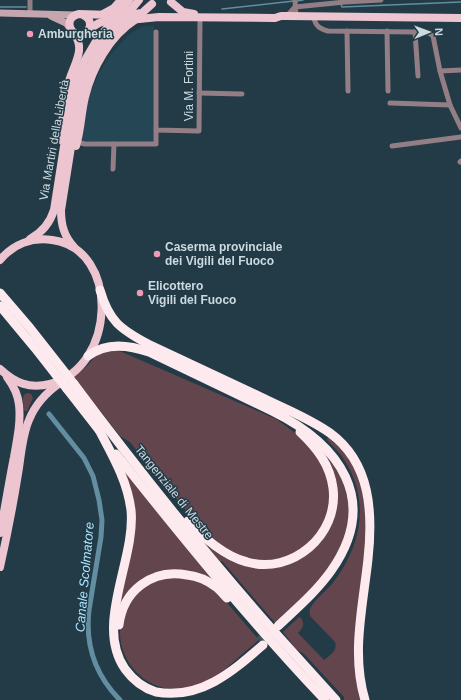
<svg xmlns="http://www.w3.org/2000/svg" width="461" height="700" font-family="Helvetica,sans-serif">
<style>
.built{fill:#244655}
.green{fill:#62454d}
.lines{fill:none;stroke-linecap:round;stroke-linejoin:round}
.stream{stroke:#638da0;stroke-width:1.5}
.canal{stroke:#638da0;stroke-width:5}
.motorway-tunnel{stroke:#3b535d;stroke-width:9;stroke-dasharray:9 4.5;stroke-linecap:butt}
.minor{stroke:#927e84;stroke-width:5}
.secondary{stroke:#c5a6af;stroke-width:7}
.primary{stroke:#ecc5d0;stroke-width:8}
.motorway{stroke:#fdeaef;stroke-width:9}
.primary-bridge{stroke:#ecc5d0;stroke-width:8}
.motorway-bridge{stroke:#fdeaef;stroke-width:9}
.poi-dot{fill:#f09ab5;stroke:#223b46;stroke-width:1.5}
.labels{text-anchor:middle;stroke-width:3;stroke-linejoin:round;paint-order:stroke}
.poi-label{font-size:12px;font-weight:bold;fill:#cbd9e0;stroke:#223b46;text-anchor:start}
.street-label{font-size:12px;fill:#cbd9e0;stroke:#223b46}
.water-label{font-size:13px;font-style:italic;fill:#ace3fe;stroke:#223b46}
</style>
<rect width="100%" height="100%" fill="#223b46"/>
<polygon class="built" points="149,26 154,26 153,143 84,141 82,139 87,107 90,93 100,71 111,54 128,36 133,32 142,27"/>
<g class="green">
<polygon points="115,350 122,352 276,419 301,437 314,450 332,487 327,523 296,556 257,563 225,551 195,525 195,521 156,475 130,442 120,436 74,377 87,366 96,355 102,352"/>
<path d="M27,393L31,394L33,398L27,411H25L24,410C24,404 20,396 27,393Z"/>
<path d="M328,437L346,453L359,476L368,523L358,628L363,700H344V697L304,654L296,649L283,632L299,617L301,618C305,624 303,628 298,633L324,660C330,655 338,650 335,642L310,616C310,613 309,612 310,610C311,603 327,590 332,584C362,546 371,500 343,458C339,452 333,446 327,440Z"/>
<polygon points="324,451 341,476 350,506 346,536 326,574 276,624 222,561 220,562 209,548 211,547 232,559 292,562 334,518"/>
<path d="M124,473H126L210,577L209,579L208,580C187,570 170,568 149,578C99,603 109,677 161,692C169,694 177,695 185,694C204,691 218,680 233,669C216,686 189,700 165,694C148,689 135,681 126,667C109,641 116,610 123,582C127,564 131,546 132,528C134,509 130,492 124,475Z"/>
<path d="M171,577L194,579L216,590L259,640C249,648 240,656 231,664C225,669 219,675 212,679C204,683 194,687 186,689C182,690 178,689 174,689C145,689 120,662 120,633C120,622 124,613 130,604C135,596 142,587 151,583C157,580 165,579 171,577Z"/>
</g>
<g class="lines">
<g class="stream">
<polyline points="297,1 303,0"/>
<polyline points="341,4 342,7 461,2"/>
<polyline points="0,7 26,7"/>
<polyline points="222,9 294,1"/>
</g>
<path class="canal" d="M49,414L84,458L93,476L99,500L102,520L101,537L89,610C85,645 95,675 120,700"/>
<polyline class="motorway-tunnel" points="259,641 271,632"/>
<g class="minor">
<polyline points="295,0 296,16"/>
<polyline points="30,14 30,0"/>
<polyline points="287,16 295,7 345,2 381,0"/>
<path d="M314,17C315,26 320,29 328,31L415,32L429,33L433,36L440,71L450,105L461,128"/>
<polyline points="347,31 348,91"/>
<polyline points="387,31 388,91"/>
<polyline points="156,32 156,130 199,131 200,18"/>
<polyline points="415,32 418,76"/>
<polyline points="440,71 461,70"/>
<polyline points="199,93 242,94"/>
<polyline points="390,103 450,105"/>
<polyline points="77,142 85,144 156,144 156,130"/>
<polyline points="392,146 461,137"/>
<polyline points="460,162 461,161"/>
<polyline points="113,169 114,144"/>
</g>
<g class="secondary">
<polyline points="0,13 76,15"/>
<polyline points="51,16 66,23 70,28"/>
</g>
<g class="primary">
<polyline points="171,2 183,12 194,14"/>
<polyline points="103,14 114,8 121,0"/>
<polyline points="134,14 142,13 152,4"/>
<path d="M83,15C87,17 90,19 90,24C90,28 89,31 86,33C73,42 60,18 79,14L111,15"/>
<polyline points="129,20 159,17 275,18 281,16 287,16 461,18"/>
<polyline points="89,29 99,23 106,21"/>
<path d="M61,140C62,119 64,98 70,78C73,69 78,60 79,51C80,44 78,39 74,33"/>
<path d="M76,146C81,130 81,113 85,97C92,68 110,36 135,20"/>
<path d="M30,239C43,232 50,223 54,210L70,108L76,82L85,60L95,43L129,0"/>
<path d="M74,247C64,236 61,225 61,210L77,109L79,96L85,77L93,61L101,46L139,0"/>
<path d="M0,260C13,244 32,237 52,240C121,249 116,368 50,384C29,389 15,383 0,369"/>
<path d="M0,533C5,508 9,482 14,457C17,440 21,422 19,405C18,394 13,385 7,377"/>
<path d="M0,567C7,536 13,505 18,474C21,457 22,436 29,420C35,405 47,392 60,383"/>
</g>
<g class="motorway">
<path d="M100,290C109,321 120,329 148,344C186,362 224,380 263,398C285,409 309,418 330,433C371,463 373,513 368,559C363,606 351,654 365,700"/>
<path d="M88,356C106,342 129,345 149,352L272,411C339,444 381,500 331,571C316,592 297,608 278,626"/>
<path d="M74,384C139,471 207,556 279,637C298,658 317,679 336,700"/>
<polyline points="67,389 99,430"/>
<path d="M97,426C111,453 127,479 131,510C136,560 94,624 125,669C133,680 143,688 156,692C200,700 232,672 263,645"/>
<path d="M116,454C183,538 251,622 325,700"/>
<path d="M188,521C202,537 226,557 247,562C292,575 339,535 333,488C330,465 317,448 300,432"/>
<path d="M119,625C123,591 152,568 187,575C197,576 207,580 216,587C220,590 223,594 227,598"/>
</g>
<g class="primary-bridge">
<polyline points="111,15 134,14"/>
<polyline points="106,21 129,20"/>
</g>
<g class="motorway-bridge">
<polyline points="0,293 30,328 74,384"/>
<polyline points="0,306 35,348 67,389"/>
</g>
</g>
<g class="poi-dot">
<circle cx="30" cy="34" r="4"/>
<circle cx="157" cy="254" r="4"/>
<circle cx="140" cy="293" r="4"/>
</g>
<g class="labels">
<g class="poi-label">
<text x="38" y="38">Amburgheria</text>
<text x="165" y="251">Caserma provinciale<tspan x="165" dy="14">dei Vigili del Fuoco</tspan></text>
<text x="148" y="290">Elicottero<tspan x="148" dy="14">Vigili del Fuoco</tspan></text>
</g>
<g class="street-label">
<text transform="translate(189 86) rotate(-90)" y="4">Via M. Fortini</text>
<text transform="translate(54 140) rotate(-80)" y="4">Via Martiri della Libertà</text>
<text transform="translate(174 492) rotate(51)" y="4">Tangenziale di Mestre</text>
</g>
<g class="water-label">
<text transform="translate(84 577) rotate(-85)" y="5">Canale Scolmatore</text>
</g>
</g>
<g transform="translate(429 32) rotate(89)" stroke="#223b46" stroke-width="3" paint-order="stroke">
<path d="M0-3L7 15L0 10L-7 15Z" fill="#cbd9e0"/>
<text y="-6" font-size="11" font-weight="bold" text-anchor="middle" fill="#cbd9e0">N</text>
</g>
</svg>
